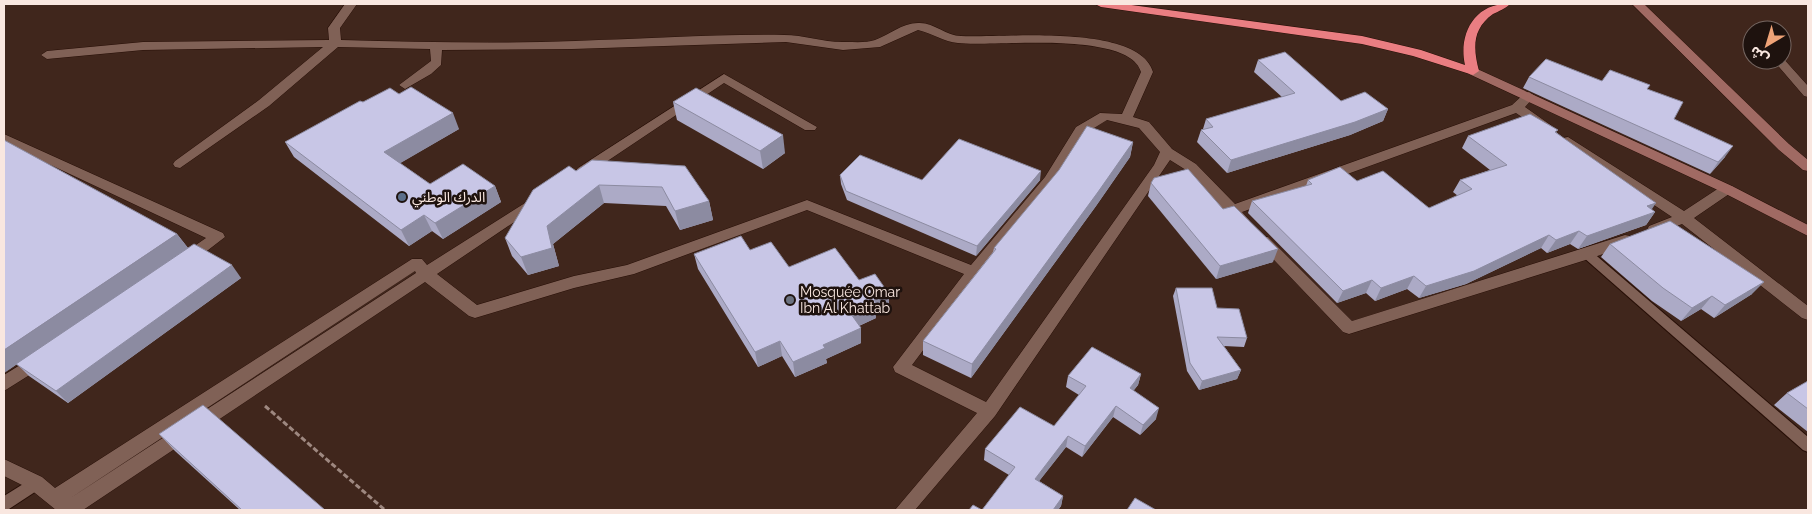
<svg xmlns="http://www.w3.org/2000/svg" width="1812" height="514" font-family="Raleway,'Noto Sans Arabic',sans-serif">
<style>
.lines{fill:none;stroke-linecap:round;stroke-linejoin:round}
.service-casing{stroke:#260e06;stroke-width:2}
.minor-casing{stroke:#260e06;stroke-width:1}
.secondary-casing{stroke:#260e06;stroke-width:1}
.motorway-casing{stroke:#260e06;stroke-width:1}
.path{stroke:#9e8880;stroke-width:3;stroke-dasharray:5.5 2.5;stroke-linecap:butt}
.service{fill:#806156;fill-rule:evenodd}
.minor{fill:#806156;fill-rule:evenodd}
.secondary{fill:#a06a63;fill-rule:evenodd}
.motorway{fill:#ea7e82;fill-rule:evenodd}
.wall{fill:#acaac6}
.shaded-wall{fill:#8c8ba1}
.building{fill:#c8c6e6;stroke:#8c8ba1}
.service-dot{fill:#5c6f8a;stroke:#1e120e;stroke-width:2}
.worship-dot{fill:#6b7280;stroke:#1e120e;stroke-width:2}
.labels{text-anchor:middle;stroke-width:5;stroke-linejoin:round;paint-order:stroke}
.poi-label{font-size:14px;fill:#f9e7e0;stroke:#1e120e;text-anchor:start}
</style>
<rect width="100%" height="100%" fill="#40261c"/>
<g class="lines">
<g class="service-casing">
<g id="service">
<polygon points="1587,250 1591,251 1808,437 1808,452 1803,450 1583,257 1581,254"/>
<polygon points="36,476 41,478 44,483 41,488 9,509 4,510 4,496"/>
</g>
</g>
<g class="minor-casing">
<g id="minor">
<path d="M345,4H357L340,28L341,40C419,42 497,44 575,41C644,39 714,34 784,35C805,35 825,43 846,42C855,42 867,43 875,40C889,35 902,23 918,23C934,22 946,36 961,36C1002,38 1139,23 1153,72L1133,117L1149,122L1172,149L1196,164L1235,204L1512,105L1525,93L1529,92L1535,96L1525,107L1552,126L1550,129H1540L1516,113L1242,212L1250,221L1243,226L1238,225L1186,170L1170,160L995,416L915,510H895L977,413L895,372L893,367L964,274L807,210L634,274L574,288L475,318L469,316L425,282L83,510H56L30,489L4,476V459L42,477L55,488L412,259H422L427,265L536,196L543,201L541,204L437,274L477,305L574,276L627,265L807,200L971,265L1045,177L1076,127L1100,113L1122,114L1141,72C1129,30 993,47 958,43C944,42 932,33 918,30L880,47L843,50L786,42L572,49L442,50L441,65L431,74L405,89L399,85L431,61L430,49L338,47L269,106L180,168L175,167L173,164L175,161L259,100L323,47L143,50L47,59L41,55L47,51L143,42L329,40L328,28ZM1107,120L1139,128L1160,152L1154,165L986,402L912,365L979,276L1055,183L1086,133ZM415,271L416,273L69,499Z"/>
<polygon points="1782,57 1808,86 1808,97 1804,96 1773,60 1782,60"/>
<polygon points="724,74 817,127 815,130 805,130 724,83 588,174 578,174 576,171 578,168"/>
<polygon points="4,134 223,233 225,237 190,264 180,264 177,260 180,256 206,238 4,143"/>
<polygon points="1568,137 1684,211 1722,186 1732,186 1734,189 1732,192 1694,218 1808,306 1808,320 1802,318 1682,224 1654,235 1649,234 1647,230 1649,226 1672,217 1563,144 1561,141 1563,138"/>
<polygon points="1625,235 1630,236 1632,240 1630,244 1592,258 1349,334 1343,332 1256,241 1258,237 1268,237 1352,321"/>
<polygon points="41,352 47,354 49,359 47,364 4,391 4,375"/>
</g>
</g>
<g class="secondary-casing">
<g id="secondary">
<polygon points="1632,4 1644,4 1789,144 1808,160 1808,171 1803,170 1779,150"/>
<polygon points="1473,67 1732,186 1808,225 1808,236 1722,192 1469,74 1467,71"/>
</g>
</g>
<g class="motorway-casing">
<path id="motorway" d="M1095,4H1124L1362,36L1421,50L1465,65C1458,34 1475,2 1510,4C1505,9 1499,11 1493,14C1472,29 1473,48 1479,71L1473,75L1413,56L1362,44L1101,7Z"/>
</g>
<polyline class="path" points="265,406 385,510"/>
<use href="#service" class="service"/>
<use href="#minor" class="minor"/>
<use href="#secondary" class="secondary"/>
<use href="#motorway" class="motorway"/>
</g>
<g class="wall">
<polygon points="1258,60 1341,101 1388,109 1383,121 1350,135 1227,173 1197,142 1201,130 1203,129 1206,119 1282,97 1254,72"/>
<polygon points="1529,77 1602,81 1647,89 1674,119 1725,157 1710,174 1523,88"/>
<polygon points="399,94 459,129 400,163 430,184 495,186 501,202 443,239 432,231 409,246 294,157 285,142 363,102"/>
<polygon points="673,102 785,153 763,169 677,120"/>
<polygon points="1556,132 1655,212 1646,225 1578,249 1570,244 1547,253 1541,248 1466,284 1419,298 1407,289 1375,301 1366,293 1337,303 1248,213 1252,201 1306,186 1308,180 1357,181 1429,208 1458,196 1453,192 1460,180 1490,170 1462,148 1468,136"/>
<polygon points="1133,142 1130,157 1096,206 971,378 923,355 923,341 993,252 994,248"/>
<polygon points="592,160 709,201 713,220 680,230 666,206 604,203 553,244 559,266 528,275 512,256 505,238 576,171"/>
<polygon points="840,175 922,180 1040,180 976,256 847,200 841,184"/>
<polygon points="1151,183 1223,209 1273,262 1216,279 1148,196"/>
<polygon points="177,234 188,248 241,278 68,403 29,376 17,364 4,373"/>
<polygon points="1610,244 1752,294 1714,318 1701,309 1681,321 1652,301 1601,257"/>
<polygon points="750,250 789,267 859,280 889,294 889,309 876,314 876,318 859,326 861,343 826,359 827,363 795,377 782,356 758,367 698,269 694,254"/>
<polygon points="1176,288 1247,338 1244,347 1224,346 1241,370 1237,379 1199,390 1187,371 1173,296"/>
<polygon points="1141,374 1138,385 1133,391 1156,419 1140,435 1113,417 1082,457 1066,447 1039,481 1063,496 1061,506 1058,510 982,510 1009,475 984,460 985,449 1054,426 1079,395 1066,387 1068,376"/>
<polygon points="1808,381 1808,432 1774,405 1787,393"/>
<polygon points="159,434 325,510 240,510 175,451"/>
</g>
<g class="shaded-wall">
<polygon points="1388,109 1383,121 1350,135 1227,173 1231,160"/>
<polygon points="453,113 459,129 392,168 384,152"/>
<polygon points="783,135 785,153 763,169 760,151"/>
<polygon points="1133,142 1130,157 1096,206 971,378 972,364"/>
<polygon points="1733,146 1725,157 1710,174 1718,162"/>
<polygon points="1041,171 1040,180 976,256 977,246"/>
<polygon points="599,185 604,203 553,244 559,266 528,275 521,257 547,226"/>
<polygon points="495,186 501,202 443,239 435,223"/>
<polygon points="709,201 713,220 680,230 675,211"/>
<polygon points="1656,203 1648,215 1655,212 1646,225 1578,249 1587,236 1647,206"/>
<polygon points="424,215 432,231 409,246 401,230"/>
<polygon points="1579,231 1570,244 1547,253 1556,240"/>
<polygon points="177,234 188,248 4,373 4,350"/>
<polygon points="1549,235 1541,248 1466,284 1419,298 1426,286"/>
<polygon points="1278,249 1273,262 1216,279 1220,266"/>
<polygon points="232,265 241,278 68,403 56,391"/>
<polygon points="1414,276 1407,289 1375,301 1381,288"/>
<polygon points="1372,280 1366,293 1337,303 1343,291"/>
<polygon points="1764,282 1752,294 1714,318 1725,305"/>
<polygon points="889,294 889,309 876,314 876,318 852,329 851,314 874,300"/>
<polygon points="1712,296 1701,309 1681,321 1692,308"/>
<polygon points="861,328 861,343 826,359 827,363 795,377 793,362 823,345"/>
<polygon points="780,341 782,356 758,367 755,352"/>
<polygon points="1241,370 1237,379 1199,390 1202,381"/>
<polygon points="1141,374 1138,385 1127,399 1130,388"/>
<polygon points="1116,406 1113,417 1082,457 1085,446"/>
<polygon points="1159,408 1156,419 1140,435 1143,425"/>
<polygon points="1068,436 1066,447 1033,489 1035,479"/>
<polygon points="1063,496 1061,506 1058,510 1053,510"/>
</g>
<g class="building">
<polygon points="1285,52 1341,101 1365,92 1388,109 1355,122 1231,160 1201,130 1213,127 1206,119 1295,93 1258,60"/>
<polygon points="1546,59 1602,81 1610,70 1650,85 1647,89 1683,102 1674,119 1733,146 1718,162 1529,77"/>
<polygon points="411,87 453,113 384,152 430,184 463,164 495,186 435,223 424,215 401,230 285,142 360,101 363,102 390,88 399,94"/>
<polygon points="696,88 783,135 760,151 673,102"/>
<polygon points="1530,114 1558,130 1555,132 1656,203 1647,206 1655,212 1587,236 1579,231 1556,240 1549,235 1474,271 1426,286 1414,276 1381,288 1372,280 1343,291 1252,201 1312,184 1308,180 1340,167 1357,181 1383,171 1429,208 1472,189 1460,180 1507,165 1468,136"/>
<polygon points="1087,126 1133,142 1098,192 972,364 923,341 996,249 994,248 1059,170"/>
<polygon points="959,139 1041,171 977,246 846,191 840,175 860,155 922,180"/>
<polygon points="4,140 177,234 4,350"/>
<polygon points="592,160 685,166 709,201 675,211 662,187 599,185 547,226 552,248 521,257 505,238 533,190 569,166 576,171"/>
<polygon points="1188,169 1223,209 1234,206 1278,249 1220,266 1151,183 1154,178"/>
<polygon points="1670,221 1764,282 1725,305 1712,296 1692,308 1663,288 1610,244"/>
<polygon points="741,236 750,250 771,242 789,267 835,248 859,280 875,274 889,294 874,300 876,303 851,314 861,328 823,345 825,348 793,362 780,341 755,352 694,254"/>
<polygon points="194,244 232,265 56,391 16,364"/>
<polygon points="1176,288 1212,288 1217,308 1239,309 1247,338 1217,337 1241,370 1202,381 1190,363"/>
<polygon points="1092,347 1141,374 1130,388 1159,408 1143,425 1116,406 1085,446 1068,436 1035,479 1063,496 1053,510 982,510 1015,467 985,449 1020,407 1054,426 1086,386 1068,376"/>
<polygon points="1808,381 1808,409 1787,393"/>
<polygon points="203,405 325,510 242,510 159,434"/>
<polygon points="1135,498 1156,510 1127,510"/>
<polygon points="973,505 982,510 969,510"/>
</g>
<circle class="service-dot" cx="402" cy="197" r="5"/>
<circle class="worship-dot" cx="790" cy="300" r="5"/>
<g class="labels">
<g class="poi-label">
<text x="412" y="202">الدرك الوطني</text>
<text x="800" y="297">Mosquée Omar<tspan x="800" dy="16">Ibn Al Khattab</tspan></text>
</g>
</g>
<rect width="1812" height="514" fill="none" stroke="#f9e7e0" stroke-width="10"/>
<g transform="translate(1767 45) rotate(218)"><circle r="24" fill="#1e120e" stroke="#766762"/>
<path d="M0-4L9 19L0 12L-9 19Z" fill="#efa377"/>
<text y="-8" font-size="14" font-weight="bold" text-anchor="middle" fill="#f9e7e0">ش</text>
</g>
</svg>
